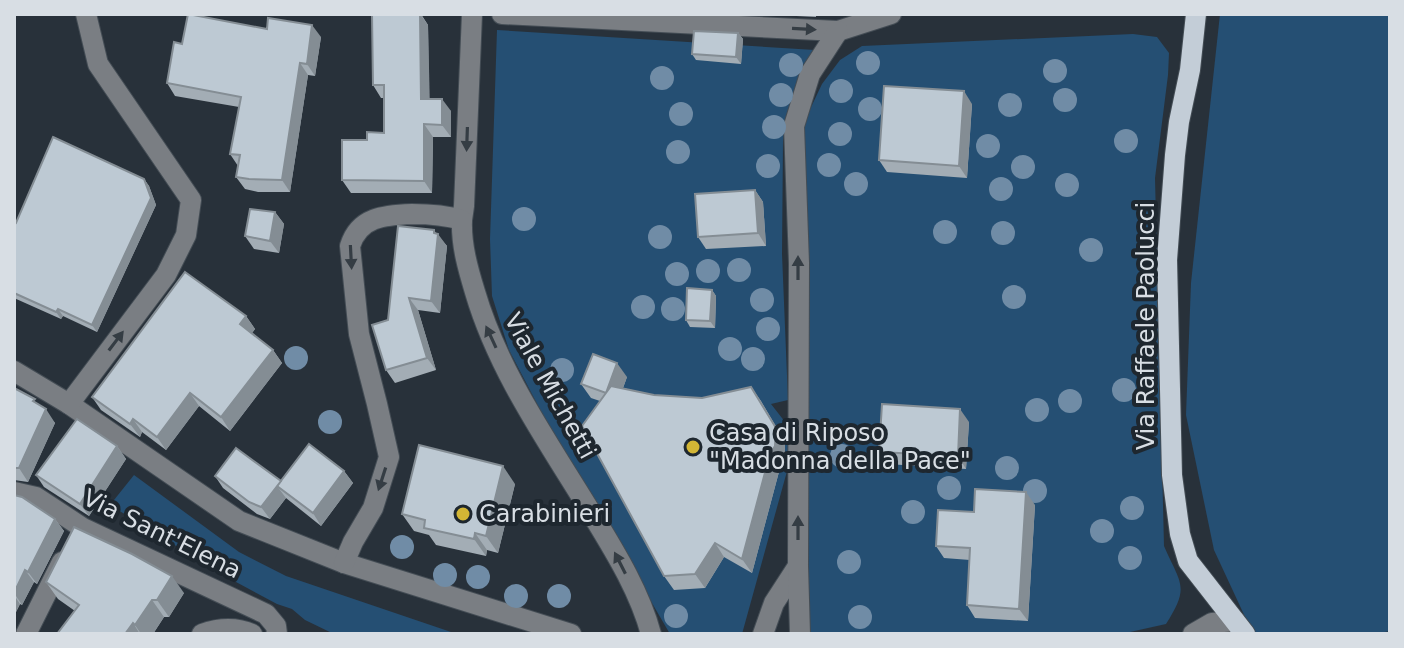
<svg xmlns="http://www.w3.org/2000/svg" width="1404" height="648" font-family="'DejaVu Sans',sans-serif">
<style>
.green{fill:#254f73}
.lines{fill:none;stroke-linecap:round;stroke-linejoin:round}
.minor-casing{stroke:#444d55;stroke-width:22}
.major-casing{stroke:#444d55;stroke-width:22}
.minor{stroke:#7a7e83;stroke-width:20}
.major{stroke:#c3cdd7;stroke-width:20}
.tree{fill:#708ca6}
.wall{fill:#a3adb5}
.shaded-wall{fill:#848d94}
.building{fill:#bdc9d3;stroke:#848d94;stroke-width:2}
.oneway{fill:#353d44}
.poi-dot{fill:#d3b635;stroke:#1e272f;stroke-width:3}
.labels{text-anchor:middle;stroke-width:8;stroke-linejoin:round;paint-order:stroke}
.street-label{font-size:24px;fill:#d8dee4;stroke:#1e272f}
.poi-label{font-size:24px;fill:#d8dee4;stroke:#1e272f;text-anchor:start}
</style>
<rect width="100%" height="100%" fill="#28313a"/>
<g class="green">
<polygon points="1220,14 1390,14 1390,631 1374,634 1253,634 1214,550 1186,415 1191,283"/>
<polygon points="497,30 815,50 799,78 787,113 783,141 782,254 788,400 771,404 789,427 789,464 742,634 670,634 545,419 509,350 492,296 490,239"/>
<path d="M1133,34L1157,37L1169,53L1168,75L1155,178L1164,546C1181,585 1190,586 1166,624L1121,634H806L803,124L822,84L840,60L862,46Z"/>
<polygon points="134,475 239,552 286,576 451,632 450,634 334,634 305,620 292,609 277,604 223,575 110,505"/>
</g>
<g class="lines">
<g class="minor-casing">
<g id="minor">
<polyline points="502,14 838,31 891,14"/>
<polyline points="462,220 464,206 472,14"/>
<polyline points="14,371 69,404 239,521 344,563 571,634"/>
<polyline points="69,404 166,275 186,235 191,200 98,64 86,14"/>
<polyline points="14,492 36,497 83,528 266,614 276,626 277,634"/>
<path d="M344,563L353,542L373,508L389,457L377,404L359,334L350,246C359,217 384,215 412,214C430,214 445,215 462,220C461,245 468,269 475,292C499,374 551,446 595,519C617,555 640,593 651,634"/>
<polyline points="26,634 62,562"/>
<path d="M202,634C219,628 236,627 252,634"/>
<polyline points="763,634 774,603 798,566"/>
<polyline points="800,634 798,566 799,263 794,126 810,74 838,31"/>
<polyline points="1193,634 1212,623 1235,621"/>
</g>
</g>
<g class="major-casing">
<polyline id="major" points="1196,14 1190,70 1179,122 1175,155 1167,260 1172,475 1180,534 1188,561 1245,634"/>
</g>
<use href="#minor" class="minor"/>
<use href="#major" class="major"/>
</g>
<g class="tree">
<circle cx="868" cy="63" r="12"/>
<circle cx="791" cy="65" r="12"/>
<circle cx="1055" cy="71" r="12"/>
<circle cx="662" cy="78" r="12"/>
<circle cx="841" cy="91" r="12"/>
<circle cx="781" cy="95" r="12"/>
<circle cx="1065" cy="100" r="12"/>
<circle cx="1010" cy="105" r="12"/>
<circle cx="870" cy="109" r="12"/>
<circle cx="681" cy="114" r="12"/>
<circle cx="774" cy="127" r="12"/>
<circle cx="840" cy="134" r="12"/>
<circle cx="1126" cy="141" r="12"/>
<circle cx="988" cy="146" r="12"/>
<circle cx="678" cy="152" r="12"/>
<circle cx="829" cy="165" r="12"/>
<circle cx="768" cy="166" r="12"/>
<circle cx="1023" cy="167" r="12"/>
<circle cx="856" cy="184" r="12"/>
<circle cx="1067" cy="185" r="12"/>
<circle cx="1001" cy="189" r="12"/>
<circle cx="524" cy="219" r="12"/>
<circle cx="945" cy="232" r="12"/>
<circle cx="1003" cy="233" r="12"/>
<circle cx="660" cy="237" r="12"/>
<circle cx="1091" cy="250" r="12"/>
<circle cx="739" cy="270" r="12"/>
<circle cx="708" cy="271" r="12"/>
<circle cx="677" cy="274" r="12"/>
<circle cx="1014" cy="297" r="12"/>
<circle cx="762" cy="300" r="12"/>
<circle cx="643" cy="307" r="12"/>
<circle cx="673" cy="309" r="12"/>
<circle cx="768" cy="329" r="12"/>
<circle cx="730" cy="349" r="12"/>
<circle cx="296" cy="358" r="12"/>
<circle cx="753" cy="359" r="12"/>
<circle cx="562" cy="370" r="12"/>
<circle cx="1124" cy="390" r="12"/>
<circle cx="1070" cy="401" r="12"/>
<circle cx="1037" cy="410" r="12"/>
<circle cx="330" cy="422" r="12"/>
<circle cx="842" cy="456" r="12"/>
<circle cx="1007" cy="468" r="12"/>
<circle cx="949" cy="488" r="12"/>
<circle cx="1035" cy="491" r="12"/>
<circle cx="1132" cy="508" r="12"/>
<circle cx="913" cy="512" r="12"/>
<circle cx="1102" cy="531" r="12"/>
<circle cx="402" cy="547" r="12"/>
<circle cx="1130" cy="558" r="12"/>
<circle cx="849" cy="562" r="12"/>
<circle cx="445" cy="575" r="12"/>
<circle cx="478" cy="577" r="12"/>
<circle cx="516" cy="596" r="12"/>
<circle cx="559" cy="596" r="12"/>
<circle cx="676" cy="616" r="12"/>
<circle cx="860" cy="617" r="12"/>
</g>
<g class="wall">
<polygon points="372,14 421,14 428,25 429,99 451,111 451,137 433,137 432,193 351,193 342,180 367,140 384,133 384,98 381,98 373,85"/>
<polygon points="759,14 816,14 816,17"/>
<polygon points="267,29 321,37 315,76 308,75 290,192 258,192 245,189 236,177 238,166 230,154 239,107 175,96 167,83 182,44"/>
<polygon points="738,33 743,39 741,64 696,60 692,54"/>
<polygon points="972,104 967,178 887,172 879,160"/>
<polygon points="144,179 149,186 156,205 97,332 63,316 61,319 14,298 14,222 16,223"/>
<polygon points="755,190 763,202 766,246 706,249 698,237"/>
<polygon points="275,212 284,224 279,253 254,249 245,236"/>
<polygon points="436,234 447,246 440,313 418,310 436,370 395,383 386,370 388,320"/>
<polygon points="712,290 716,296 715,328 690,327 686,320"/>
<polygon points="246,316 255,329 252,333 273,350 282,363 230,431 199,406 166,450 142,432 140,437 101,410 92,397"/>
<polygon points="627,377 623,388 654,395 702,398 751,387 761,401 785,442 785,460 780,468 752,573 724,557 705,588 674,590 664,576 600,401 591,398 581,384"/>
<polygon points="14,388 38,404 55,423 28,482 14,480"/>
<polygon points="969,422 966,469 887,464 879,452"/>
<polygon points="117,446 126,459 89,516 44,487 36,475"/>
<polygon points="344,471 353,483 321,526 286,498 270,519 257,514 223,488 215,476 281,482"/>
<polygon points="515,484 498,553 487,550 486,556 436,545 429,535 414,531 402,514"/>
<polygon points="14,495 55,519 64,531 37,584 34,582 22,605 20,604 14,616"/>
<polygon points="1035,505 1028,621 975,618 967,605 970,560 944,558 936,546 974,512"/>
<polygon points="46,582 184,593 169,617 164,617 153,634 57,634 75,611 58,599"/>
</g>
<g class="shaded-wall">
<polygon points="420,14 428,25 430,111 421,99"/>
<polygon points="312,25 321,37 315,76 307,64"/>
<polygon points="738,33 743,39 741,64 736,57"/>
<polygon points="300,63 308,75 290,192 282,180"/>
<polygon points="964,91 972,104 967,178 959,166"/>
<polygon points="442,99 451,111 451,137 442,125"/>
<polygon points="424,124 433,137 432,193 424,181"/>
<polygon points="144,179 149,186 156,205 97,332 92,325"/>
<polygon points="755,190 763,202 766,246 758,233"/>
<polygon points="275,212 284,224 279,253 270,241"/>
<polygon points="434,230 438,236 438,234 447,246 440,313 431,301"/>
<polygon points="712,290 716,296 715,328 710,321"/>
<polygon points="409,298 418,310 436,370 427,358"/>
<polygon points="58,309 63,316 61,319 56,312"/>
<polygon points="246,316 255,329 249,337 240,324"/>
<polygon points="273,350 282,363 230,431 221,417"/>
<polygon points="617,363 627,377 616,407 606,393"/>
<polygon points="751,387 785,442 785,460 780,468 752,573 742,559"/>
<polygon points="190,393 199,406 166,450 157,437"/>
<polygon points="46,409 55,423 28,482 19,468"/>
<polygon points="960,409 969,422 966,469 958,456"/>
<polygon points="133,419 142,432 140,437 130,424"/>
<polygon points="117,446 126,459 89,516 80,504"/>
<polygon points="503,466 515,484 498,553 486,536"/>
<polygon points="344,471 353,483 321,526 313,513"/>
<polygon points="281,481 277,486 286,498 270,519 261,507"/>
<polygon points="1026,492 1035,505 1028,621 1019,609"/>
<polygon points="55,519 64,531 37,584 28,572"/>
<polygon points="475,533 487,550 486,556 474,539"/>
<polygon points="715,543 724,557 705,588 695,574"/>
<polygon points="25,570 34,582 22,605 14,593"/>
<polygon points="172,576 184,593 169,617 157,600"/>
<polygon points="14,595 20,604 14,616"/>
<polygon points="152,600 164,617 153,634 141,634 135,625"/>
<polygon points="133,623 140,634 125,634"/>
</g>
<g class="building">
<polygon points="188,14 267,29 268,18 312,25 307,64 300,63 282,180 249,179 236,177 240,155 230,154 241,97 167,83 174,42 182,44"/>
<polygon points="372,14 420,14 421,99 442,99 442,125 424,124 424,181 342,180 342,140 367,140 367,132 384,133 384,85 373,85"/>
<polygon points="694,31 738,33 736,57 692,54"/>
<polygon points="884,86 964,91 959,166 879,160"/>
<polygon points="53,137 144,179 151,198 92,325 58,309 56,312 14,293 14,222 16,223"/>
<polygon points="755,190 758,233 698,237 695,194"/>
<polygon points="250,209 275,212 270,241 245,236"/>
<polygon points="398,226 434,230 434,233 438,234 431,301 409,298 427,358 386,370 372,325 388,320"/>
<polygon points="185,272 246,316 240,324 273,350 221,417 190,393 157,437 133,419 130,424 92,397"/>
<polygon points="687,288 712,290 710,321 686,320"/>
<polygon points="593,354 617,363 606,393 581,384"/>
<polygon points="611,386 654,395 702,398 751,387 776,428 775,446 770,454 742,559 715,543 695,574 664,576 582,426"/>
<polygon points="14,388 35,399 33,401 46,409 19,468 14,468"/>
<polygon points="882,404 960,409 958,456 879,452"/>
<polygon points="77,419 117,446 80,504 36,475"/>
<polygon points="309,444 344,471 313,513 277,486"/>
<polygon points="419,445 503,466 486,536 475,533 474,539 424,528 425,520 402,514"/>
<polygon points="236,448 281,481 261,507 249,502 215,476"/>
<polygon points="975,489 1026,492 1019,609 967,605 970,548 936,546 938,510 974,512"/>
<polygon points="14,495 22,497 55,519 28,572 25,570 14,593"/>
<polygon points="74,527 132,554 172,576 157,600 152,600 135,625 133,623 125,634 57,634 79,605 46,582"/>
</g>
<defs><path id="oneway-solid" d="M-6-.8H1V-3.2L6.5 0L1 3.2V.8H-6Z" transform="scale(2)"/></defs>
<g class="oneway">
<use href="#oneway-solid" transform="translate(804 29) rotate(3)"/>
<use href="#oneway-solid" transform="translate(467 139) rotate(92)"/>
<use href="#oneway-solid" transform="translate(351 257) rotate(87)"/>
<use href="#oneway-solid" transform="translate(798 268) rotate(-90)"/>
<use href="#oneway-solid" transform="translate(491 337) rotate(-115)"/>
<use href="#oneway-solid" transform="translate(116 341) rotate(-53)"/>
<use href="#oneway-solid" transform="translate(382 479) rotate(108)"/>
<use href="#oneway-solid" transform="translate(798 528) rotate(-90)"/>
<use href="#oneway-solid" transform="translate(620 563) rotate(-117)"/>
</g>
<g class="poi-dot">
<circle cx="693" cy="447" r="8"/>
<circle cx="463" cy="514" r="8"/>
</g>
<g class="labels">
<g class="street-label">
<text transform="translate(1146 326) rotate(-90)" y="8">Via Raffaele Paolucci</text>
<text transform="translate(550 386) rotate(61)" y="8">Viale Michetti</text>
<text transform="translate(162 534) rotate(26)" y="8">Via Sant'Elena</text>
</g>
<g class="poi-label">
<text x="709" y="441">Casa di Riposo<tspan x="709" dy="28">"Madonna della Pace"</tspan></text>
<text x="479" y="522">Carabinieri</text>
</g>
</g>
<rect width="1404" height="648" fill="none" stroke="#d8dee4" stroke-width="32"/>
</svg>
